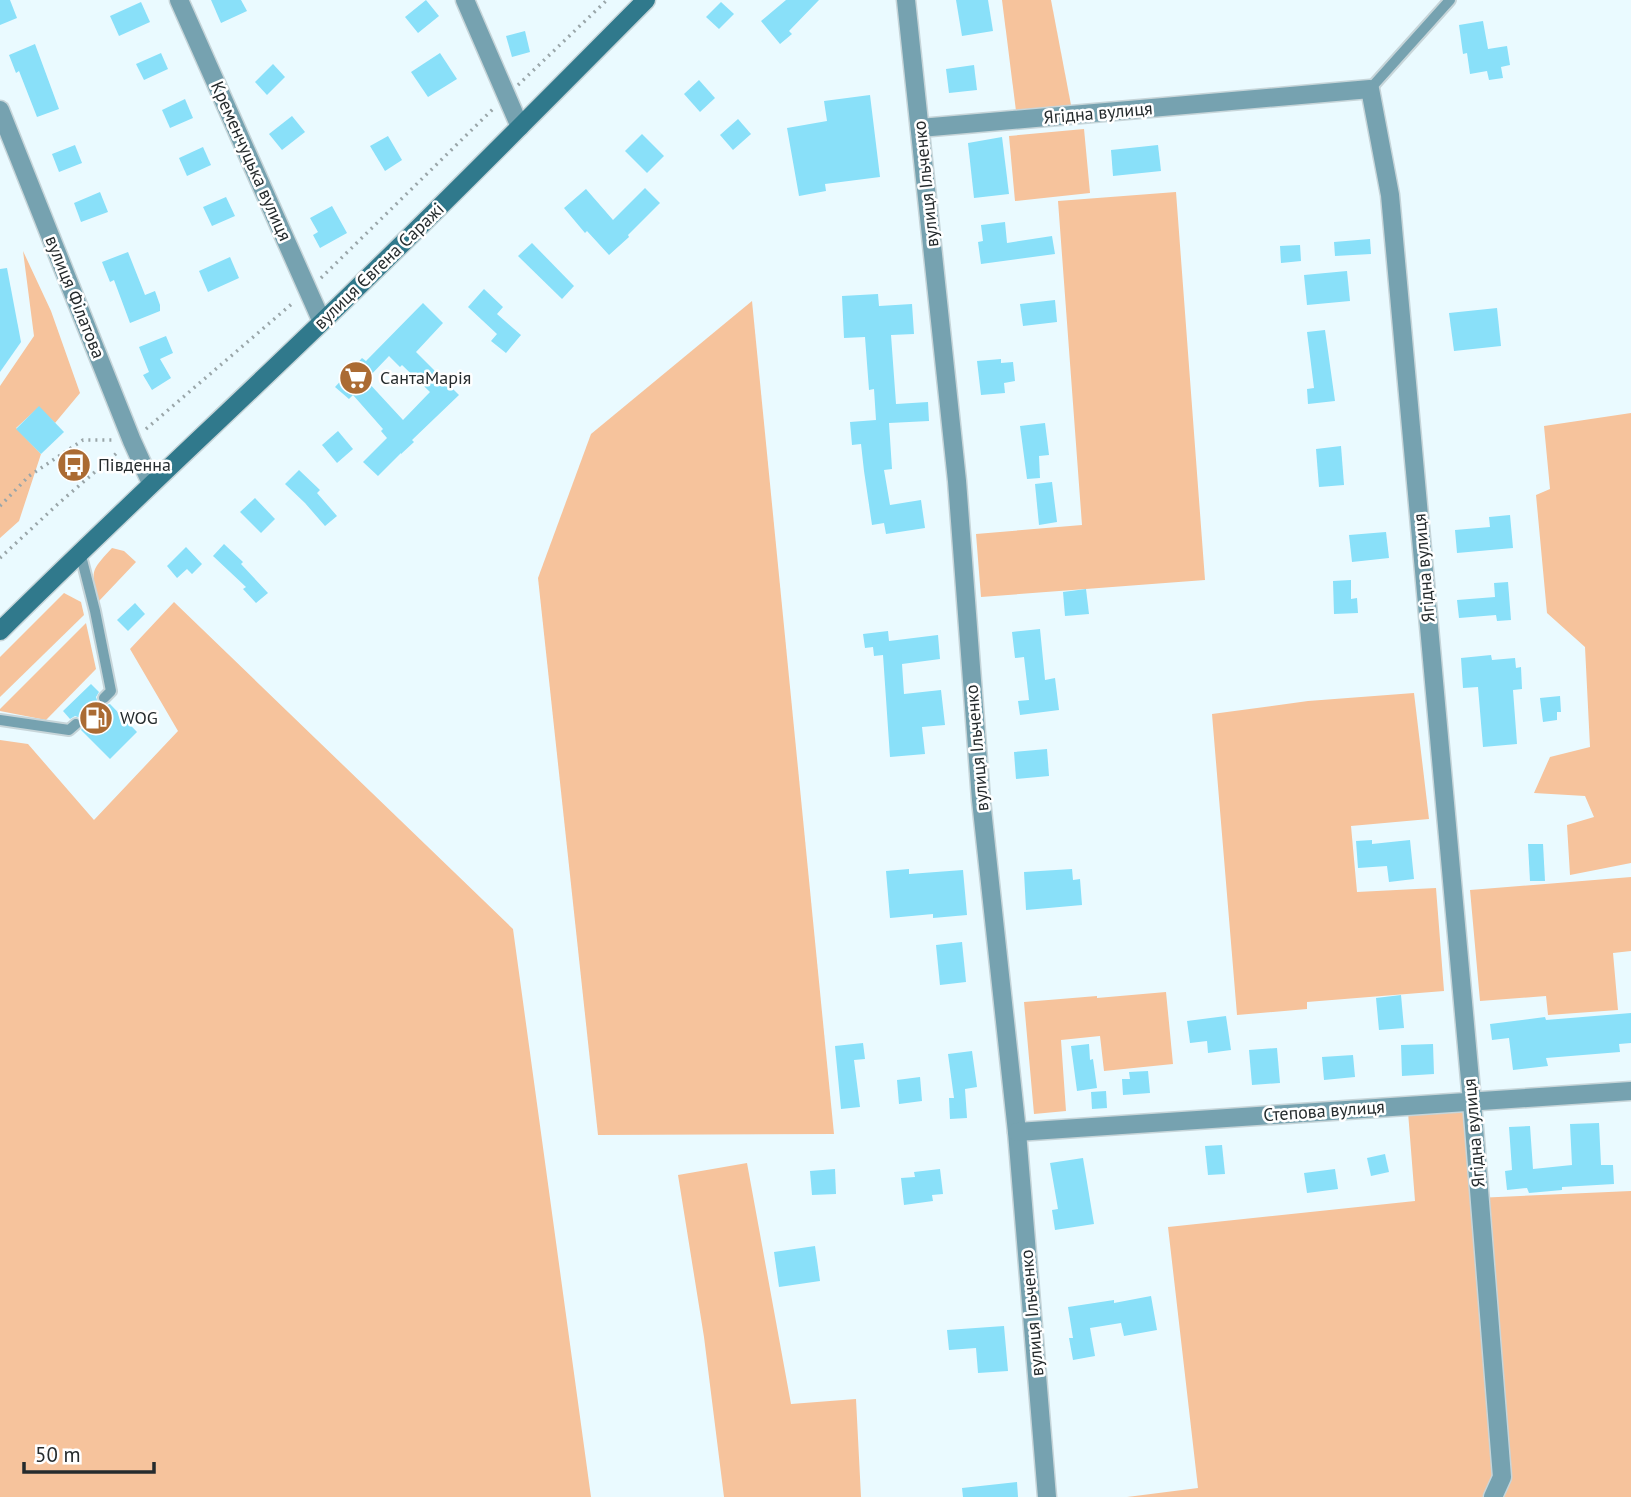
<svg xmlns="http://www.w3.org/2000/svg" width="1631" height="1497" font-family="'PT Sans',sans-serif">
<style>
.green{fill:#f6c39c}
.building{fill:#89e0f9;fill-rule:evenodd}
.lines{fill:none;stroke-linecap:round;stroke-linejoin:round}
.service-casing{stroke:#c7d5d9;stroke-width:14}
.minor-casing{stroke:#c7d5d9;stroke-width:21}
.tertiary-casing{stroke:#c7d5d9;stroke-width:21}
.secondary-casing{stroke:#c7d5d9;stroke-width:21}
.path{stroke:#9aa6a9;stroke-width:3.5;stroke-dasharray:2 5;stroke-linecap:butt}
.service{stroke:#76a2b0;stroke-width:10}
.minor{stroke:#76a2b0;stroke-width:18}
.tertiary{stroke:#76a2b0;stroke-width:18}
.secondary{stroke:#30798c;stroke-width:18}
.labels{text-anchor:middle;stroke-width:5;stroke-linejoin:round;paint-order:stroke}
.street-label{font-size:18px;fill:#252b2d;stroke:#fff}
.poi-label{font-size:18px;fill:#252b2d;stroke:#fff;text-anchor:start}
</style>
<rect width="100%" height="100%" fill="#eafaff"/>
<g class="green">
<polygon points="1002,0 1051,0 1071,105 1016,111"/>
<polygon points="1084,129 1090,193 1015,201 1009,136"/>
<polygon points="1176,192 1205,580 981,597 976,534 1082,525 1058,201"/>
<polygon points="23,251 51,311 80,393 55,423 39,407 16,428 41,454 19,521 0,538 0,386 34,336"/>
<polygon points="752,301 834,1134 598,1135 538,578 591,434"/>
<polygon points="1631,413 1631,863 1570,875 1567,825 1594,817 1585,796 1534,793 1550,757 1590,747 1585,647 1547,613 1536,495 1550,489 1544,426"/>
<path d="M112,548L124,551L136,562L99,601C90,570 91,571 112,548Z"/>
<polygon points="64,593 81,602 84,615 0,697 0,657"/>
<polygon points="174,602 513,929 591,1497 0,1497 0,740 28,744 94,820 178,731 130,649"/>
<polygon points="86,623 96,669 46,720 0,711 0,709"/>
<polygon points="1414,693 1429,819 1351,826 1357,892 1436,888 1444,991 1307,1002 1307,1009 1237,1015 1212,714 1308,701"/>
<polygon points="1631,877 1631,951 1613,953 1618,1010 1548,1015 1546,996 1480,1001 1470,890"/>
<polygon points="1166,992 1173,1064 1104,1071 1100,1036 1061,1040 1066,1111 1034,1114 1024,1002 1097,996 1097,998"/>
<polygon points="1468,1105 1476,1198 1631,1191 1631,1497 1127,1497 1198,1488 1168,1227 1415,1201 1408,1112"/>
<polygon points="747,1163 791,1404 856,1399 861,1497 724,1497 704,1337 678,1175"/>
</g>
<g class="building">
<polygon points="0,0 10,0 17,18 0,25"/>
<polygon points="211,0 241,0 247,11 221,23"/>
<polygon points="426,0 439,16 418,33 405,17"/>
<polygon points="786,0 819,0 789,31 792,34 780,44 761,21"/>
<polygon points="956,0 988,0 993,31 962,36"/>
<polygon points="141,2 150,22 119,36 110,16"/>
<polygon points="721,2 734,14 719,29 706,17"/>
<polygon points="1483,21 1488,49 1507,46 1510,65 1501,67 1503,78 1489,80 1487,71 1470,74 1467,53 1463,54 1459,25"/>
<polygon points="525,31 530,52 512,57 506,36"/>
<polygon points="35,44 59,109 37,117 19,71 16,73 9,55"/>
<polygon points="161,53 168,69 144,80 136,64"/>
<polygon points="440,53 457,79 428,97 411,72"/>
<polygon points="273,64 285,77 267,95 255,82"/>
<polygon points="974,65 977,90 949,93 946,69"/>
<polygon points="699,80 715,98 700,112 684,94"/>
<polygon points="870,95 880,177 825,184 826,191 799,196 787,128 827,121 824,101"/>
<polygon points="185,99 193,118 170,128 162,110"/>
<polygon points="292,116 305,132 282,150 269,134"/>
<polygon points="738,119 751,134 733,150 720,135"/>
<polygon points="642,134 664,156 647,173 625,151"/>
<polygon points="388,136 402,160 385,171 370,146"/>
<polygon points="1002,137 1009,194 974,198 968,143"/>
<polygon points="75,145 82,163 59,172 52,154"/>
<polygon points="1158,145 1161,171 1113,176 1111,150"/>
<polygon points="203,147 211,165 187,176 179,158"/>
<polygon points="645,188 660,203 628,235 629,237 609,255 587,231 585,233 564,208 586,189 613,220"/>
<polygon points="100,192 108,212 81,222 74,203"/>
<polygon points="226,197 235,216 212,226 203,207"/>
<polygon points="332,206 347,233 320,248 313,235 318,232 310,218"/>
<polygon points="1005,222 1007,243 1052,236 1055,254 981,264 978,242 983,241 981,225"/>
<polygon points="1370,239 1371,254 1335,256 1334,242"/>
<polygon points="532,243 574,286 562,299 518,256"/>
<polygon points="1300,245 1301,261 1281,263 1280,246"/>
<polygon points="128,252 145,295 155,291 160,305 160,311 130,323 114,280 110,282 102,262"/>
<polygon points="230,257 239,278 208,292 199,271"/>
<polygon points="7,268 21,342 0,372 0,269"/>
<polygon points="1347,271 1350,301 1307,305 1304,275"/>
<polygon points="484,289 503,307 497,314 521,335 506,353 491,341 497,334 468,307"/>
<polygon points="878,294 879,306 912,304 914,334 891,335 896,404 928,402 929,421 889,423 892,469 884,470 890,505 921,500 925,528 886,534 884,523 872,525 864,471 861,444 852,445 850,422 876,420 874,389 869,390 865,337 844,338 842,296"/>
<polygon points="1055,300 1057,322 1023,326 1020,304"/>
<path d="M423,303L443,323L416,352L459,395L412,440L414,442L401,454V453L378,476L363,462L387,438L381,431L383,429L353,395L349,399L335,387L362,358L366,361ZM389,356L400,367L402,365L430,392L403,420L366,380Z"/>
<polygon points="1497,308 1501,346 1454,351 1449,313"/>
<polygon points="1325,330 1335,401 1308,404 1307,389 1314,388 1307,332"/>
<polygon points="166,336 173,353 160,359 171,378 152,390 143,375 149,372 139,347"/>
<polygon points="1001,359 1001,363 1013,362 1015,381 1004,383 1005,393 981,395 977,361"/>
<polygon points="39,406 64,432 41,454 16,429"/>
<polygon points="1045,423 1049,455 1039,456 1040,478 1027,479 1020,426"/>
<polygon points="338,431 353,449 337,463 322,445"/>
<polygon points="1341,446 1344,485 1319,487 1316,449"/>
<polygon points="299,470 320,490 317,493 337,516 325,526 305,503 285,484"/>
<polygon points="1052,482 1057,522 1039,525 1035,484"/>
<polygon points="255,498 275,519 261,533 240,512"/>
<polygon points="1510,515 1513,548 1457,553 1455,530 1490,527 1489,517"/>
<polygon points="1386,532 1389,558 1352,562 1349,535"/>
<polygon points="224,544 243,562 241,564 268,593 256,603 243,589 246,587 213,556"/>
<polygon points="186,547 202,564 192,574 187,569 177,578 167,566"/>
<polygon points="1351,580 1351,599 1357,598 1358,613 1334,614 1333,581"/>
<polygon points="1508,582 1511,620 1497,621 1496,615 1459,618 1457,600 1495,597 1494,583"/>
<polygon points="1086,589 1089,614 1065,616 1063,592"/>
<polygon points="135,603 145,614 128,631 117,620"/>
<polygon points="1040,629 1045,680 1055,678 1059,710 1020,715 1018,701 1029,700 1024,657 1015,658 1012,632"/>
<polygon points="888,631 889,641 938,635 940,659 902,664 904,694 941,690 945,725 922,727 925,754 890,757 883,655 874,656 873,647 865,648 863,634"/>
<polygon points="1491,655 1492,660 1515,658 1516,668 1521,667 1522,689 1513,690 1517,744 1483,747 1478,687 1463,688 1461,658"/>
<polygon points="91,684 99,692 96,697 98,703 103,706 110,704 137,732 110,759 81,730 84,723 81,718 75,716 70,719 63,711"/>
<polygon points="1560,696 1561,712 1557,712 1557,720 1543,722 1540,698"/>
<polygon points="1047,749 1049,776 1016,779 1014,752"/>
<polygon points="1372,840 1372,844 1410,840 1414,879 1389,882 1387,866 1358,868 1356,841"/>
<polygon points="1528,844 1543,844 1545,881 1530,881"/>
<polygon points="909,869 909,874 963,870 967,915 933,918 933,914 890,918 886,871"/>
<polygon points="1072,869 1073,880 1080,879 1082,905 1026,910 1024,872"/>
<polygon points="962,942 966,982 940,985 936,945"/>
<polygon points="1401,995 1404,1028 1379,1030 1376,998"/>
<polygon points="1631,1013 1631,1043 1619,1044 1620,1052 1546,1058 1548,1066 1513,1070 1509,1038 1492,1040 1490,1024 1545,1017 1546,1020"/>
<polygon points="1226,1016 1231,1050 1208,1053 1207,1041 1190,1043 1187,1021"/>
<polygon points="863,1043 865,1059 854,1060 860,1107 841,1109 835,1046"/>
<polygon points="1089,1044 1090,1060 1093,1059 1097,1088 1077,1091 1071,1046"/>
<polygon points="1433,1044 1434,1074 1402,1076 1401,1045"/>
<polygon points="1277,1048 1280,1083 1252,1085 1249,1050"/>
<polygon points="972,1051 977,1087 965,1089 967,1118 950,1119 949,1098 954,1098 948,1054"/>
<polygon points="1353,1055 1355,1077 1324,1080 1322,1057"/>
<polygon points="1148,1071 1150,1093 1123,1095 1122,1079 1130,1079 1129,1072"/>
<polygon points="920,1077 922,1101 899,1104 897,1080"/>
<polygon points="1106,1091 1107,1108 1092,1109 1091,1092"/>
<polygon points="1599,1123 1601,1165 1613,1165 1614,1184 1562,1187 1562,1190 1529,1193 1527,1188 1507,1190 1505,1171 1512,1170 1509,1127 1530,1126 1533,1169 1572,1165 1570,1124"/>
<polygon points="1222,1145 1225,1174 1208,1175 1205,1146"/>
<polygon points="1385,1154 1389,1172 1371,1176 1367,1158"/>
<polygon points="1083,1158 1094,1224 1055,1230 1052,1210 1058,1209 1050,1163"/>
<polygon points="835,1169 836,1194 812,1195 810,1171"/>
<polygon points="940,1169 943,1194 932,1195 933,1201 904,1205 901,1178 915,1177 914,1172"/>
<polygon points="1335,1169 1338,1189 1307,1193 1304,1173"/>
<polygon points="815,1246 820,1281 779,1287 774,1252"/>
<polygon points="1151,1296 1157,1330 1124,1336 1121,1323 1090,1328 1095,1356 1073,1360 1069,1338 1073,1338 1068,1307 1114,1300 1114,1303"/>
<polygon points="1004,1326 1008,1371 978,1373 976,1348 949,1350 947,1330"/>
<polygon points="1017,1482 1018,1497 963,1497 962,1488"/>
</g>
<g class="lines">
<g class="service-casing">
<g id="service">
<polyline points="1370,89 1450,0"/>
<polyline points="80,552 95,611 111,691 104,698"/>
<polyline points="0,720 69,730 76,724"/>
</g>
</g>
<g class="minor-casing">
<g id="minor">
<polyline points="465,0 520,127"/>
<polyline points="906,0 957,481 981,800 1017,1132 1047,1497"/>
<polyline points="0,110 132,441 151,483"/>
<polyline points="920,128 1370,89 1390,195 1472,1102 1502,1477 1493,1497"/>
<polyline points="1017,1132 1631,1091"/>
</g>
</g>
<g class="tertiary-casing">
<polyline id="tertiary" points="179,0 322,322"/>
</g>
<g class="secondary-casing">
<path id="secondary" d="M0,631C106,526 215,425 322,322C432,216 539,108 646,0"/>
</g>
<g class="path">
<polyline points="518,85 607,0"/>
<polyline points="321,278 495,107"/>
<polyline points="146,429 294,302"/>
<polyline points="0,506 29,476 83,440 114,440"/>
<polyline points="0,558 59,503 118,452"/>
</g>
<use href="#service" class="service"/>
<use href="#minor" class="minor"/>
<use href="#tertiary" class="tertiary"/>
<use href="#secondary" class="secondary"/>
</g>
<defs>
<g id="supermarket-disc" transform="scale(1.75)"><circle r="9.5" fill="#ab6b33" stroke="#fff"/><path d="M-6-5.5h2.5l.6 2H6L4.5 2H-2.5L-4.4-4H-6ZM-1.5 3.2a1.3 1.3 0 1 0 .1 0ZM3 3.2a1.3 1.3 0 1 0 .1 0Z" fill="#fff"/></g>
<g id="bus-disc" transform="scale(1.75)"><circle r="9.5" fill="#ab6b33" stroke="#fff"/><path d="M-5-6H5V4H4V6H2V4H-2V6H-4V4H-5ZM-3.5-4V0h7V-4ZM-3.5 1.2v1.5H-2V1.2ZM2 1.2v1.5H3.5V1.2Z" fill="#fff"/></g>
<g id="fuel-disc" transform="scale(1.75)"><circle r="9.5" fill="#ab6b33" stroke="#fff"/><path d="M-5.5-6h7V0h2V4h1.3V-2.5L3-4.5l.8-.8L6-3V5H2.5V1h-1V6h-7ZM-4.2-4.7v3.2H.2V-4.7Z" fill="#fff"/></g>
</defs>
<g fill-rule="evenodd">
<use href="#supermarket-disc" x="356" y="378"/>
<use href="#bus-disc" x="74" y="465"/>
<use href="#fuel-disc" x="96" y="718"/>
</g>
<g class="labels">
<g class="street-label">
<text transform="translate(1098 113) rotate(-5)" y="6">Ягідна вулиця</text>
<text transform="translate(251 161) rotate(66)" y="6">Кременчуцька вулиця</text>
<text transform="translate(926 184) rotate(-96)" y="6">вулиця Ільченко</text>
<text transform="translate(379 266) rotate(-44)" y="6">вулиця Євгена Саражі</text>
<text transform="translate(75 297) rotate(68)" y="6">вулиця Філатова</text>
<text transform="translate(1424 568) rotate(-95)" y="6">Ягідна вулиця</text>
<text transform="translate(977 748) rotate(-95)" y="6">вулиця Ільченко</text>
<text transform="translate(1324 1111) rotate(-4)" y="6">Степова вулиця</text>
<text transform="translate(1474 1133) rotate(-95)" y="6">Ягідна вулиця</text>
<text transform="translate(1032 1313) rotate(-95)" y="6">вулиця Ільченко</text>
</g>
<g class="poi-label">
<text x="380" y="384">СантаМарія</text>
<text x="98" y="471">Південна</text>
<text x="120" y="724">WOG</text>
</g>
</g>
<path d="M24 1462v10h130v-10" fill="none" stroke="#252b2d" stroke-width="3.5"/>
<text x="35" y="1462" font-size="21" fill="#252b2d" stroke="#ffffff" stroke-width="5" paint-order="stroke">50 m</text>
</svg>
